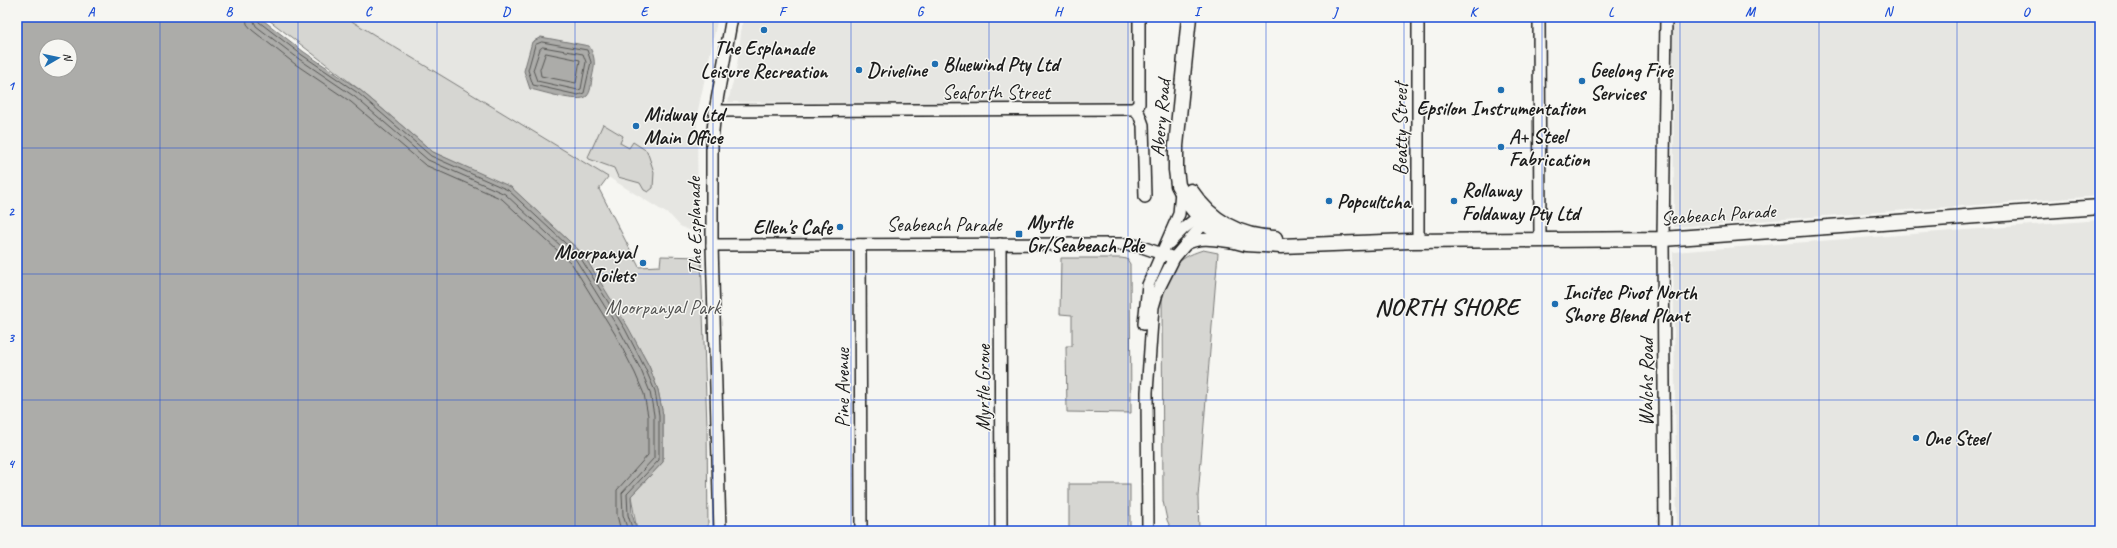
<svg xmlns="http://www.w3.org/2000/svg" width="2117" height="548" font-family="Caveat,sans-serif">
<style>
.built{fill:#e6e6e2}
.green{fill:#d6d6d2;stroke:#797977}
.water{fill:#acaca9;stroke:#727271;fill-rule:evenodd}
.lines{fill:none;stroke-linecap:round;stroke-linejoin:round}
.shore{stroke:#565654;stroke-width:1}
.minor-casing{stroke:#1c1c1c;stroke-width:14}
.major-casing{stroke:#1c1c1c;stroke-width:17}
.minor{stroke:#f6f6f2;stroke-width:11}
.major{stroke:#f6f6f2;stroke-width:14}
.grid{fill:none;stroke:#1d4ed8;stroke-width:1;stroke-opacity:0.55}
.poi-dot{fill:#1f6fb2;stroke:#f6f6f2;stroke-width:1.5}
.labels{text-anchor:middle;stroke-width:3;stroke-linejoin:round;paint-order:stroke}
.poi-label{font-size:20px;font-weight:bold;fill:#1c1c1c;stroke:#f6f6f2;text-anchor:start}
.street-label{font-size:20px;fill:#1c1c1c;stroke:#f6f6f2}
.park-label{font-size:20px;fill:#545453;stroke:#f6f6f2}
.district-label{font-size:24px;font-weight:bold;letter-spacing:1px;fill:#1c1c1c;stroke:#f6f6f2}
.neatline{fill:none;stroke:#1d4ed8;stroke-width:1.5}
.grid-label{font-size:13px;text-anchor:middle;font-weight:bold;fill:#1d4ed8}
</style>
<rect width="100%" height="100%" fill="#f6f6f2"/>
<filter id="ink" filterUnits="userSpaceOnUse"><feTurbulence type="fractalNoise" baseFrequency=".025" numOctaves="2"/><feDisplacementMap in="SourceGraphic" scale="8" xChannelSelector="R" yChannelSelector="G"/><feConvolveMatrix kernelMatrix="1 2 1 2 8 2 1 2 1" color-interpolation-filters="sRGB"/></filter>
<g filter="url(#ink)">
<g class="built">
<polygon points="345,17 718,17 697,115 698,234 680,226 671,216 608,177"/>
<polygon points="743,17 1136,17 1137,96 1131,104 728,102 737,65"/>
<polygon points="1673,17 2094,17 2100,67 2100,196 1674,227"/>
<polygon points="2100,220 2100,531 1677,531 1673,252"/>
</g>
<g class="green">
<polygon points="265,17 345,17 608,177 599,189 639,267 660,266 661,256 701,257 707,426 708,531 637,531 631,496 663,462 663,415 658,390 649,366 583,254 515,191 433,152 360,90"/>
<polygon points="603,124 623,136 620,143 629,148 633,142 647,151 654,172 653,188 648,192 644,190 640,183 618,177 614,168 589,159 588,157"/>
<path d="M1203,250L1218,253L1198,497L1199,531H1172L1167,520L1163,501L1162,293C1174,268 1174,259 1203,250Z"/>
<polygon points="1061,258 1121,258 1127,259 1130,264 1131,413 1067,412 1066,346 1072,346 1072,315 1060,314"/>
<rect x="1069" y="484" width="61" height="47"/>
</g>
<g class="water">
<path d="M17,17H259L304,52L360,90L433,152L511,187L583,254L628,327L649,366L658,390L663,415V462L631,496L632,514L637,531H17ZM46,46H70V70H46Z"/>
<path d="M541,37L589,46C596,58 595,65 592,78C591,84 591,92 587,96C579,104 541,91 530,89L524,71L532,42Z"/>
</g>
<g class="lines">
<g class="shore">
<polyline points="246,17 247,24 252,30 295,64 351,102 425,165 502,199 572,264 615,334 635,373 644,394 648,416 648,455 617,490 617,515 621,531"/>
<polyline points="252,17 256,26 299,59 355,97 428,160 505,194 576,260 620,331 641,370 650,392 654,415 654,458 622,493 623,515 628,531"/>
<polyline points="257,17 259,22 302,55 358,93 431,156 508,190 580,257 625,329 645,368 655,391 659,415 659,460 627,494 628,515 633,531"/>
<polygon points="542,42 587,50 591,62 584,93 578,95 533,85 528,70 535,45"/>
<polygon points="543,47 583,54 586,62 581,89 578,90 537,81 533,70 540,49"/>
<polygon points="546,53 580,60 576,83 541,76 540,70"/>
</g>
<g class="minor-casing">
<g id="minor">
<polyline points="1139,17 1139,104 1134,109 1139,114 1143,125 1145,197"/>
<polyline points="1418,17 1418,241"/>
<polyline points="1539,17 1540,241"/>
<polyline points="715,111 1134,109"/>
<polyline points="1169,243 1183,229 1198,217"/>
<polyline points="1000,244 1001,531"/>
<path d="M1186,244C1201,236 1216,240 1232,242"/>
<polyline points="712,245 1125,244 1139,246 1174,258"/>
<polyline points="860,245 861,531"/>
<polyline points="1144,324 1148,285 1179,214 1181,191"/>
<polyline points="720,531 712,245 712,141 715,111 732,17"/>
<polyline points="1148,531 1147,392 1153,307 1158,290 1174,258 1204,223"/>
<polyline points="1665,531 1663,239 1666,17"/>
</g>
</g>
<g class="major-casing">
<g id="major">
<polyline points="1189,17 1176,146 1176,170 1178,185 1187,202 1204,223 1227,239 1246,244 1281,246 1409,241 1663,239 2100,207"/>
<path d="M1191,191C1211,221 1240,237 1275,238"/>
</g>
</g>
<use href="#minor" class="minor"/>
<use href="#major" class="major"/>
</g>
</g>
<path class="grid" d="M160,17V531M298,17V531M437,17V531M575,17V531M713,17V531M851,17V531M989,17V531M1128,17V531M1266,17V531M1404,17V531M1542,17V531M1680,17V531M1819,17V531M1957,17V531M17,148H2100M17,274H2100M17,400H2100"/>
<g class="poi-dot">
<circle cx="764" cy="30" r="4"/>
<circle cx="935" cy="64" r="4"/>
<circle cx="859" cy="70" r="4"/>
<circle cx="1582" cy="81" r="4"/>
<circle cx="1501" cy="90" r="4"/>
<circle cx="636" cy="126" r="4"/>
<circle cx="1501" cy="147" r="4"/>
<circle cx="1329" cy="201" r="4"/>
<circle cx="1454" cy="201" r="4"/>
<circle cx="840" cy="227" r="4"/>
<rect x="1015" y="230" width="8" height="8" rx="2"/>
<circle cx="643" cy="263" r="4"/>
<circle cx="1555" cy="304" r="4"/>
<circle cx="1916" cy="438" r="4"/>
</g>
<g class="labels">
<g class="poi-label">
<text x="764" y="55" text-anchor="middle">The Esplanade<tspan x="764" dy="23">Leisure Recreation</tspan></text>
<text x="943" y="71">Bluewind Pty Ltd</text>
<text x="867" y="77">Driveline</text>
<text x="1590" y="77">Geelong Fire<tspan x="1590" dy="23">Services</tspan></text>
<text x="1501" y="115" text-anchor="middle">Epsilon Instrumentation</text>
<text x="644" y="121">Midway Ltd<tspan x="644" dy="23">Main Office</tspan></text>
<text x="1509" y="143">A+ Steel<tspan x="1509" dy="23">Fabrication</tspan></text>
<text x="1462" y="197">Rollaway<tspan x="1462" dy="23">Foldaway Pty Ltd</tspan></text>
<text x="1337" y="208">Popcultcha</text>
<text x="1027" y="229">Myrtle<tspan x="1027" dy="23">Gr/Seabeach Pde</tspan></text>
<text x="832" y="234" text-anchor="end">Ellen's Cafe</text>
<text x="635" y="259" text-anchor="end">Moorpanyal<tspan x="635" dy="23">Toilets</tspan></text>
<text x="1563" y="299">Incitec Pivot North<tspan x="1563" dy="23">Shore Blend Plant</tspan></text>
<text x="1924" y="445">One Steel</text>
</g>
<g class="street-label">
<text x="996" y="99">Seaforth Street</text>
<text transform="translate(1160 118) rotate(-85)" y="7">Abery Road</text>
<text transform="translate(1400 129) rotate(-90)" y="7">Beatty Street</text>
<text transform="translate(1718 214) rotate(-4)" y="7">Seabeach Parade</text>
<text x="944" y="231">Seabeach Parade</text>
<text transform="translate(694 226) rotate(-91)" y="7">The Esplanade</text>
<text transform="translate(1646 382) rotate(-90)" y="7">Walchs Road</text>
<text transform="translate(842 388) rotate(-90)" y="7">Pine Avenue</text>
<text transform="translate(983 388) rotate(-90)" y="7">Myrtle Grove</text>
</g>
<g class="park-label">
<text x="663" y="314">Moorpanyal Park</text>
</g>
<g class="district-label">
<text x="1447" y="315">NORTH SHORE</text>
</g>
</g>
<rect width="2117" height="548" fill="none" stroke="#f6f6f2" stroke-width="44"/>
<g transform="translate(58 58) rotate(81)"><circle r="19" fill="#f6f6f2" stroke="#9f9f9c"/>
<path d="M0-3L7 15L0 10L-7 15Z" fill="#1f6fb2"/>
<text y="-6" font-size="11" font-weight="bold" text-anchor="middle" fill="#1c1c1c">N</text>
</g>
<rect x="22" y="22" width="2073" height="504" class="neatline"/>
<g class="grid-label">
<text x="91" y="16">A</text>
<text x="229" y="16">B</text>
<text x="368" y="16">C</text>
<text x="506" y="16">D</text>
<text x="644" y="16">E</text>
<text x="782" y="16">F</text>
<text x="920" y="16">G</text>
<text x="1058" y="16">H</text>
<text x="1197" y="16">I</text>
<text x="1335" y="16">J</text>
<text x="1473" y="16">K</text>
<text x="1611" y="16">L</text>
<text x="1750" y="16">M</text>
<text x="1888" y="16">N</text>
<text x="2026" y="16">O</text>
<text x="11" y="90">1</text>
<text x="11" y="216">2</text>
<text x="11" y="342">3</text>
<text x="11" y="468">4</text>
</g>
</svg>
